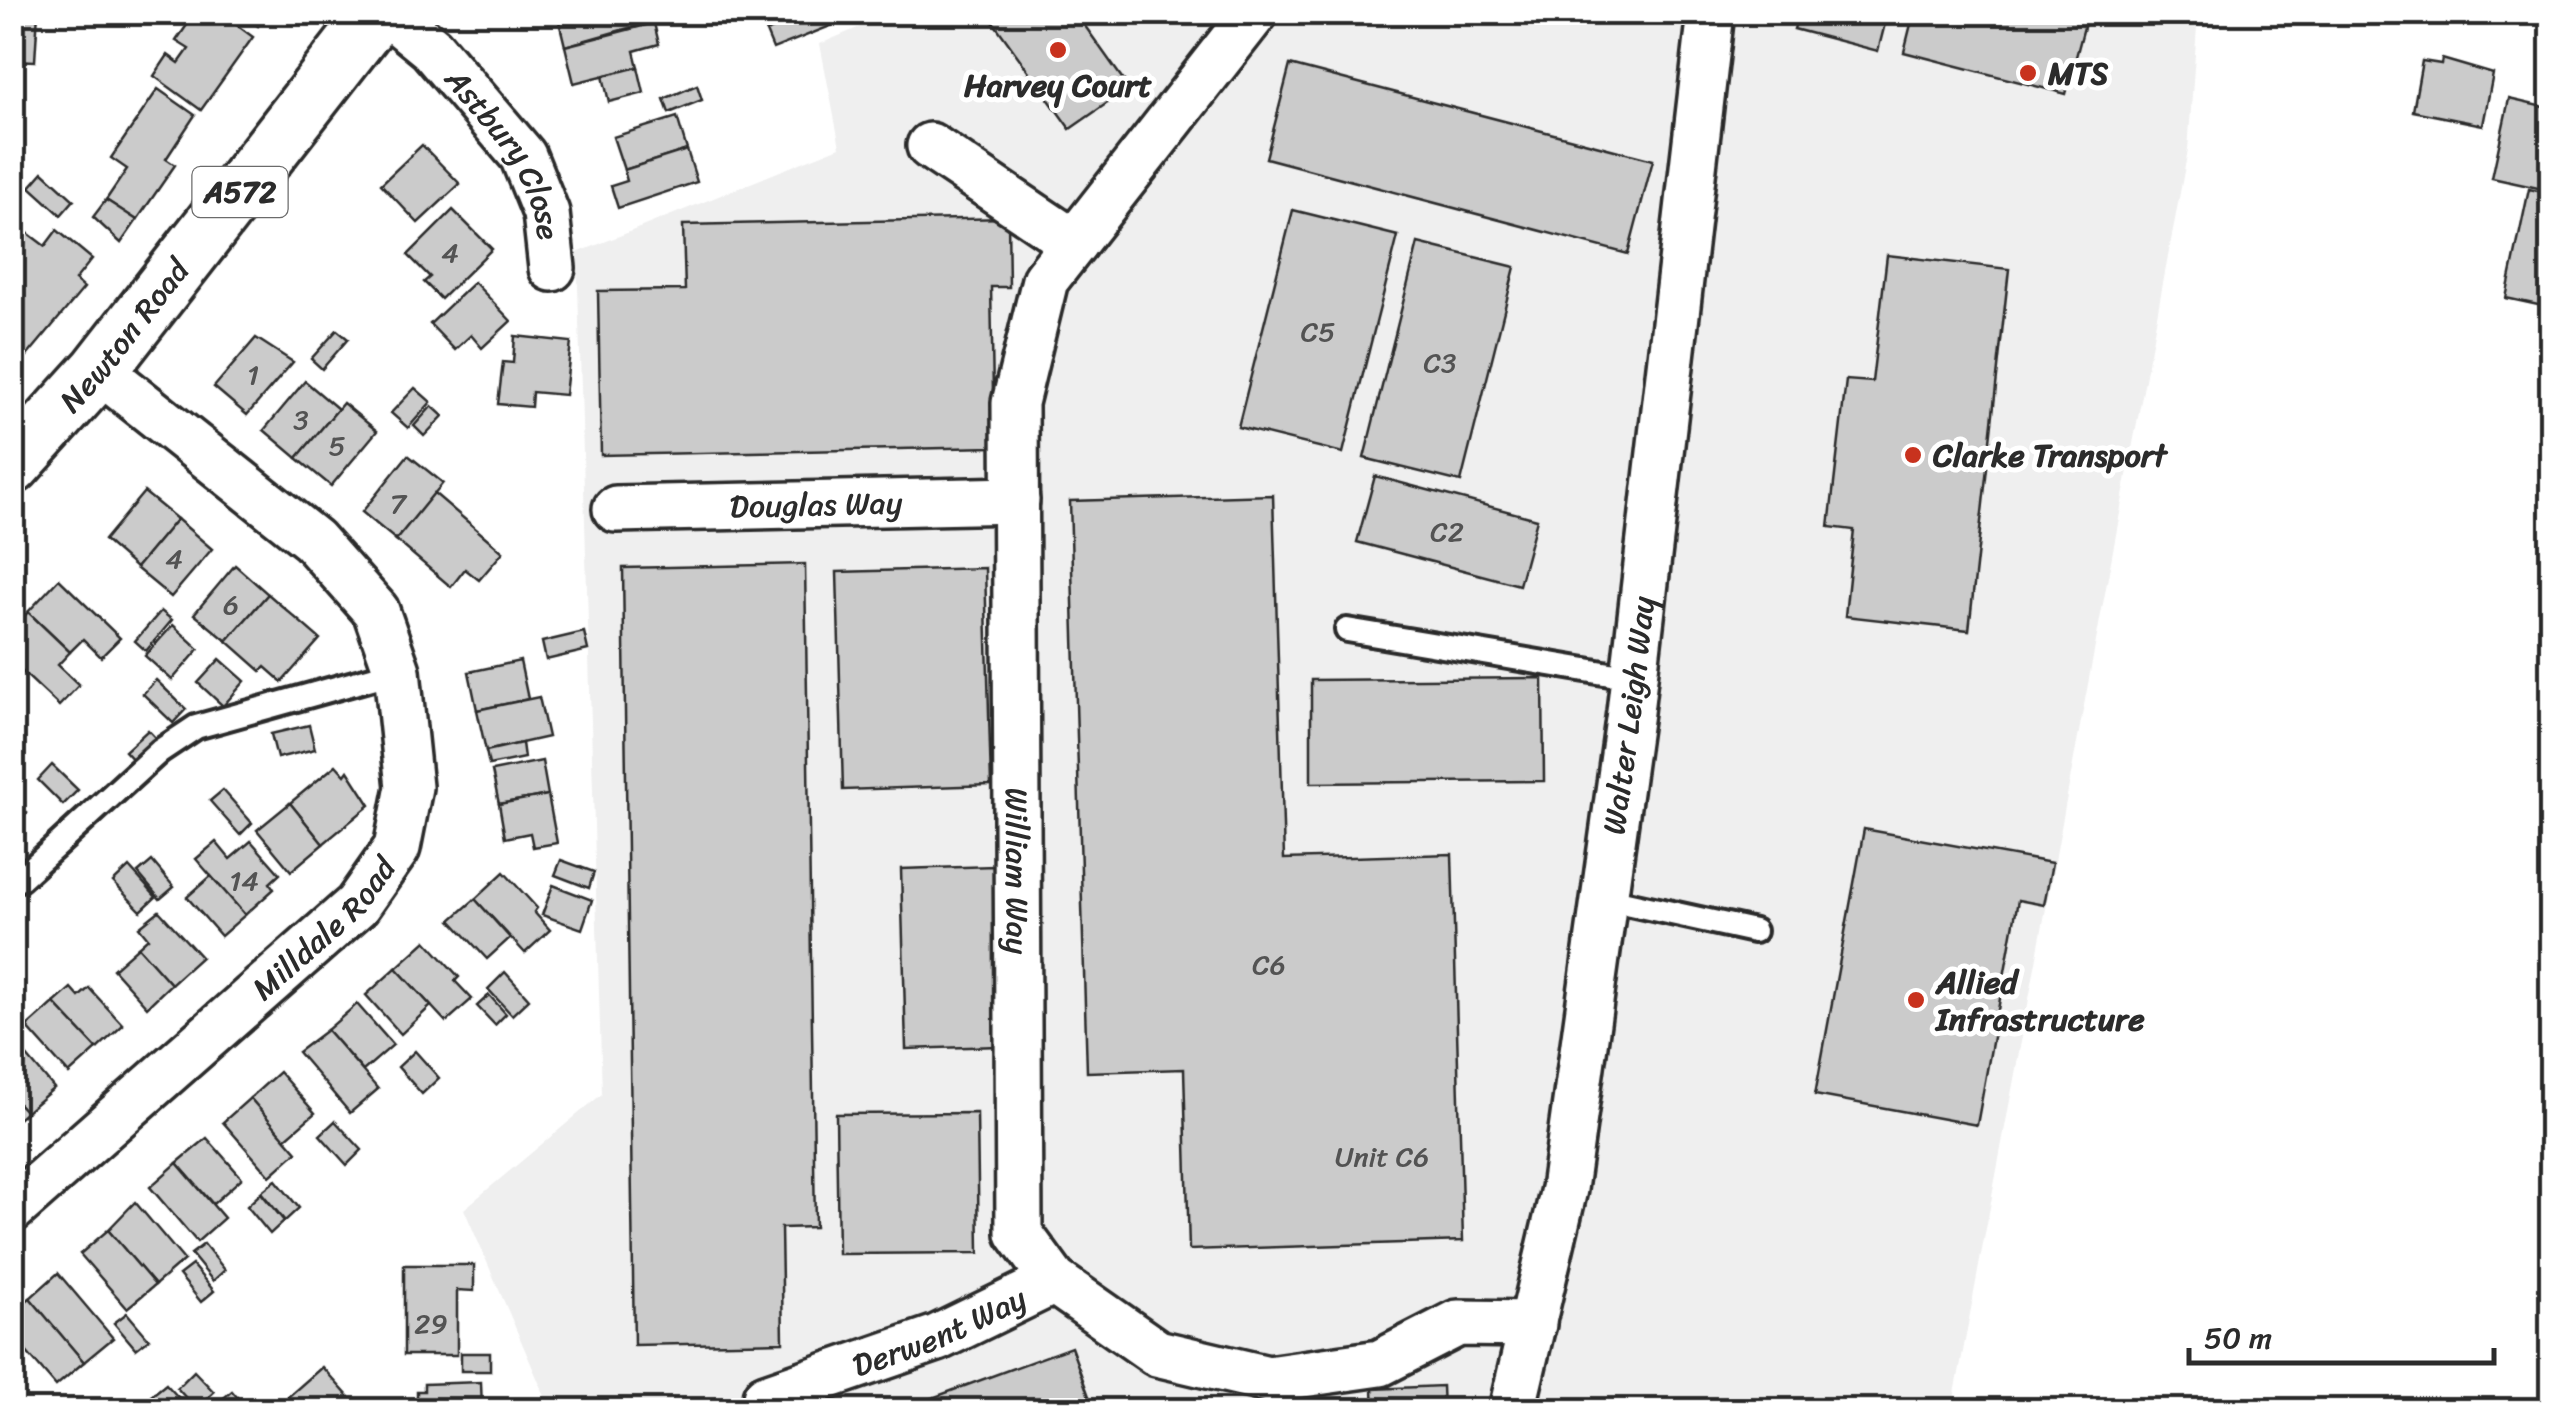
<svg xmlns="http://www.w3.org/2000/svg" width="2564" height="1423" font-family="Sriracha,sans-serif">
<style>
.built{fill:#efefef}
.building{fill:#cbcbcb;stroke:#2b2b2b;stroke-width:2.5}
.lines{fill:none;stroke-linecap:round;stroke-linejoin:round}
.service-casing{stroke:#2b2b2b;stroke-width:30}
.minor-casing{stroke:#2b2b2b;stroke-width:52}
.primary-casing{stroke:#2b2b2b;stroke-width:62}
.service{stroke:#fff;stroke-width:22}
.minor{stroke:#fff;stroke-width:45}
.primary{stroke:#fff;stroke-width:55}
.poi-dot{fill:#c8321e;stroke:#fff;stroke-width:4}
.labels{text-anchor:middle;stroke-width:10;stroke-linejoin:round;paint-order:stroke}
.number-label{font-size:28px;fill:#535353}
.shield{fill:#fff;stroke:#6b6b6b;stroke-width:2.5}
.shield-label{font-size:30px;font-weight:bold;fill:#2b2b2b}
.poi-label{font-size:32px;font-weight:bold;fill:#2b2b2b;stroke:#fff;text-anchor:start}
.street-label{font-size:32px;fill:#2b2b2b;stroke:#fff}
</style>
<rect width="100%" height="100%" fill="#fff"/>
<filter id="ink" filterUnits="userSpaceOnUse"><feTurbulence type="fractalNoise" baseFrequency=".01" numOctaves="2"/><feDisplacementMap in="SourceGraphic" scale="20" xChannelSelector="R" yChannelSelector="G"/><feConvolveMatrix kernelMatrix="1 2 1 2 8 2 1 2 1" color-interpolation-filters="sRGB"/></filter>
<g filter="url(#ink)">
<polygon class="built" points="895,12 2198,13 2188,150 1952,1410 551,1410 464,1209 602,1094 577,253 840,147 820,44"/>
<g class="building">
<polygon points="12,12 38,12 35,61 12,60"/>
<polygon points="196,12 219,12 253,37 201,110 154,76 168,55 179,63 189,49 176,41"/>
<polygon points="239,12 267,12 258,26"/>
<polygon points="685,12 565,46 557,13 557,12"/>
<polygon points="782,12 834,12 838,23 773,49 766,32 787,23"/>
<polygon points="986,12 1075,12 1129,88 1070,129"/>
<polygon points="1799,12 1888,12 1878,51 1794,29"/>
<polygon points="1914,12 1944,16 2088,12 2066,94 1904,52"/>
<polygon points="654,23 659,44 634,51 638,67 574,83 565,46"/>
<polygon points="2442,59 2493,74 2483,125 2413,111 2422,61 2441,64"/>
<polygon points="1290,65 1653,160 1628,254 1266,158"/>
<polygon points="638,67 644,93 609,102 603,76"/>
<polygon points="697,85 702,100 669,113 664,99"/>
<polygon points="158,89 195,115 166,159 175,165 137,220 106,200 127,169 111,158"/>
<polygon points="2509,99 2552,109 2552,191 2492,178"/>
<polygon points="677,117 687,150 624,170 613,137"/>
<polygon points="422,145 460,184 418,223 381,184"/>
<polygon points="687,150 697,182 618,208 611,186 627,181 624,170"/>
<polygon points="43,172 74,200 61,215 30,187"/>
<polygon points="2529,189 2552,194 2552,308 2506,298"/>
<polygon points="106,200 137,220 121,243 93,217"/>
<polygon points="453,210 492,249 441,299 424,282 430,277 408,255"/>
<polygon points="1293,210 1398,236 1343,453 1238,427"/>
<polygon points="1008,218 1009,287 991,287 994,447 601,455 598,291 685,290 683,225"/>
<polygon points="57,230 92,259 75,280 84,288 12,374 12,285 22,273 12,266 12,246 25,231 45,246"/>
<polygon points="1418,243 1515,267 1461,482 1364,458"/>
<polygon points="1887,255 2009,269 1969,630 1845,616 1854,530 1829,527 1846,380 1872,382"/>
<polygon points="474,282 511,321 482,348 471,335 455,350 430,324"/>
<polygon points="337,330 348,339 322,369 311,359"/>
<polygon points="515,336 571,342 565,395 532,392 531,407 498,404 503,362 513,363"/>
<polygon points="256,338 293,362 247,415 214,387"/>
<polygon points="305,381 338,409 297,458 264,430"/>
<polygon points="415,388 431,402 408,428 391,413"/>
<polygon points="343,403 377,431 331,486 297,458"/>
<polygon points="432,406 443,416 424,436 414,426"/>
<polygon points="408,455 443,483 396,540 362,512"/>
<polygon points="1375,476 1537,519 1519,585 1357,542"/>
<polygon points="144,492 177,519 136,568 104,540"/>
<polygon points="434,493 503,552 479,580 465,569 451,587 396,540"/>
<polygon points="1273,495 1284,859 1452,854 1463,1241 1189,1250 1184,1069 1087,1072 1070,501"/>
<polygon points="177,519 212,549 171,597 136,568"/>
<polygon points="805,564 815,1227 781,1228 783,1342 634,1345 623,568"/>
<polygon points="235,565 268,594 227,641 194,614"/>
<polygon points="985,568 991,785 843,790 837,572"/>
<polygon points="59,579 120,638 101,657 83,639 70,652 28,612"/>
<polygon points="268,594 320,639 282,682 265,667 261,671 227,641"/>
<polygon points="161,611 172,620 146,651 135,641"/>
<polygon points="28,612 70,652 58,665 79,685 59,706 12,662 12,628"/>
<polygon points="173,625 199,649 172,680 145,656"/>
<polygon points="584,632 588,650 546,660 542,642"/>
<polygon points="220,659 245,681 223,706 198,683"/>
<polygon points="520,661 528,699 477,710 469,672"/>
<polygon points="1543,678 1544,781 1311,783 1311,680"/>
<polygon points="156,680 186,709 173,723 143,694"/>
<polygon points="539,697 548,737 486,751 477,710"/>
<polygon points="309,725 315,749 277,758 271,734"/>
<polygon points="148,730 160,743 137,764 125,751"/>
<polygon points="522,743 524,758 489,765 486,751"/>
<polygon points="542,761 548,795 499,804 492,771"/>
<polygon points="52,765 78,790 63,805 38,780"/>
<polygon points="336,765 345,775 348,771 370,805 323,844 290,803"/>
<polygon points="223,790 252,823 240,835 210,801"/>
<polygon points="548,795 557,843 533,847 530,833 505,838 499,804"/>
<polygon points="12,800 27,813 14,826 12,825"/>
<polygon points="290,803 323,844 291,871 257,830"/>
<polygon points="1864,829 2052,863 2044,905 2018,900 1977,1125 1815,1095"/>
<polygon points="251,841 280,874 270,883 274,889 245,915 196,859 216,842 230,859"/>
<polygon points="561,860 594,872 589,888 555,875"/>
<polygon points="152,861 174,887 160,899 138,873"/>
<polygon points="994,866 999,1046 906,1049 901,869"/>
<polygon points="129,867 156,897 141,911 113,882"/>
<polygon points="504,872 537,908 534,912 550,930 525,953 475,899"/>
<polygon points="211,876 245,915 221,936 187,897"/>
<polygon points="553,885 592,900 582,929 542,915"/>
<polygon points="475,899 510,938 487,959 451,920"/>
<polygon points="159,911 201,957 171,984 138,947 148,938 139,927"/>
<polygon points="426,941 459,977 455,981 472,999 446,1022 396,968"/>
<polygon points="138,947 171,984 147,1007 113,969"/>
<polygon points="396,968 431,1006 401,1034 366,995"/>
<polygon points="505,972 529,999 512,1015 488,989"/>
<polygon points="71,988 79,997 89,988 123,1025 97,1049 54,1003"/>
<polygon points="489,995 506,1014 495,1025 477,1006"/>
<polygon points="54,1003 97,1049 69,1074 27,1027"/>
<polygon points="357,1004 393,1045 363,1071 327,1030"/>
<polygon points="327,1030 378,1089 350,1113 298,1052"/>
<polygon points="20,1048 54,1088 26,1112 12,1097 12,1055"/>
<polygon points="415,1051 439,1078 422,1094 398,1067"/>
<polygon points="279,1072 315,1113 285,1139 250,1098"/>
<polygon points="12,1097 26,1112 12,1124"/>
<polygon points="250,1098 297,1152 270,1176 223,1122"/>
<polygon points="977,1113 979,1253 838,1254 836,1114"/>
<polygon points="335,1121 362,1150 347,1165 320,1135"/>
<polygon points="207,1138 242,1178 213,1204 177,1163"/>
<polygon points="177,1163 224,1218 197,1242 150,1187"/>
<polygon points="276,1180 299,1208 285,1221 261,1192"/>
<polygon points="261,1193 284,1221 270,1234 247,1206"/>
<polygon points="135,1202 184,1260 155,1285 108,1230"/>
<polygon points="108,1230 155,1285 127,1308 80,1254"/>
<polygon points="204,1244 225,1270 213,1281 191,1254"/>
<polygon points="192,1265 214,1291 201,1302 179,1275"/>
<polygon points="404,1265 474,1265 474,1291 457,1290 457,1355 404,1355"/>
<polygon points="58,1273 113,1338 84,1362 30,1298"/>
<polygon points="30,1298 84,1362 56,1386 12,1335 12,1312"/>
<polygon points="127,1313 149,1339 136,1349 114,1323"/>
<polygon points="1071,1347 1094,1410 903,1410 902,1409"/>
<rect x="461" y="1353" width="29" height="18"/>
<polygon points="322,1367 349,1397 335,1410 273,1410"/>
<polygon points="194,1371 214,1392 196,1409 177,1388"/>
<polygon points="481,1382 482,1410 417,1410 417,1391 424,1391 424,1384"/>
<polygon points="166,1384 190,1410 163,1410 151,1396"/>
<polygon points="1442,1386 1443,1410 1374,1410 1373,1389"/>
<polygon points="232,1391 248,1410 229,1410 220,1401"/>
</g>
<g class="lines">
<g class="service-casing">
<g id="service">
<polyline points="1347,630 1634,678"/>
<polyline points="20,879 160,751 196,727 397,671"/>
<polyline points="1603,898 1754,931"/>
</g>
</g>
<g class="minor-casing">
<g id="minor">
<path id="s1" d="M387,12L431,48L523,156L546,213L552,268"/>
<path id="s2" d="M1255,12L1045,280L1015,403L1019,1233L1054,1281L1157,1353L1268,1379L1380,1363L1458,1323L1533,1324"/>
<polyline points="930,146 1074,243"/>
<path id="s3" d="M616,509L1016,500"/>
<path id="s4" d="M12,1209L357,905L397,848L409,787L397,671L376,611L313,540L99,370"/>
<path id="s5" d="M766,1397L937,1338L1054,1281"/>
<path id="s6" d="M1512,1410L1564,1189L1630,712L1711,12"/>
</g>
</g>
<g class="primary-casing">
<g id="primary">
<path id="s7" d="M12,466L99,370L378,12"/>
</g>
</g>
<use href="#service" class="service"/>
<use href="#minor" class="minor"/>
<use href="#primary" class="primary"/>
</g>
</g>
<g class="poi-dot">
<circle cx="1058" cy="50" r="10"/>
<circle cx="2028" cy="73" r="10"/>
<circle cx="1913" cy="455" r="10"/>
<circle cx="1916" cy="1000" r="10"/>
</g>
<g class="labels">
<g class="number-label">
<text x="450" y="262">4</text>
<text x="1318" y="341">C5</text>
<text x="1440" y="372">C3</text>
<text x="253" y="384">1</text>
<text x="301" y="429">3</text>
<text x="337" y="455">5</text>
<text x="398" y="513">7</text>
<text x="1447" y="541">C2</text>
<text x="174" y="568">4</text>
<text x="231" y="614">6</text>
<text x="244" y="890">14</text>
<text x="1269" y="974">C6</text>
<text x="1382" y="1166">Unit C6</text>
<text x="431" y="1333">29</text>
</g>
<rect class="shield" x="192.5" y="167" width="95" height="50" rx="8"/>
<g class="shield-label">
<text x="240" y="202">A572</text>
</g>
<g class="poi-label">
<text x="2048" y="84">MTS</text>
<text x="1058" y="96" text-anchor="middle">Harvey Court</text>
<text x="1933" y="466">Clarke Transport</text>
<text x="1936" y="993">Allied<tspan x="1936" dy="37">Infrastructure</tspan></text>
</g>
<g class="street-label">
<text dy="11" stroke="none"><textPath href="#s1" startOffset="188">Astbury Close</textPath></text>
<text dy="11" stroke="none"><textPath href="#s7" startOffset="172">Newton Road</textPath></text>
<text dy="11" stroke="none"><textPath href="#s3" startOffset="200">Douglas Way</textPath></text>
<text dy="11" stroke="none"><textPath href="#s6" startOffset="705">Walter Leigh Way</textPath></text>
<text dy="11" stroke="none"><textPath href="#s2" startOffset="935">William Way</textPath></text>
<text dy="11" stroke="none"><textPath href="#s4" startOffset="420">Milldale Road</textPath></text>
<text dy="11" stroke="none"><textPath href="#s5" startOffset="185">Derwent Way</textPath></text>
</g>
</g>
<rect width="2564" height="1423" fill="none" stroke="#fff" stroke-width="50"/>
<rect x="25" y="25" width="2514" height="1373" fill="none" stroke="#2b2b2b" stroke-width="4" filter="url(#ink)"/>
<path d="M2189 1348v15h305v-15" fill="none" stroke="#2b2b2b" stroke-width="5"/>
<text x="2204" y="1348" font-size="30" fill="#2b2b2b" stroke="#ffffff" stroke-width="8" paint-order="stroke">50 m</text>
</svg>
